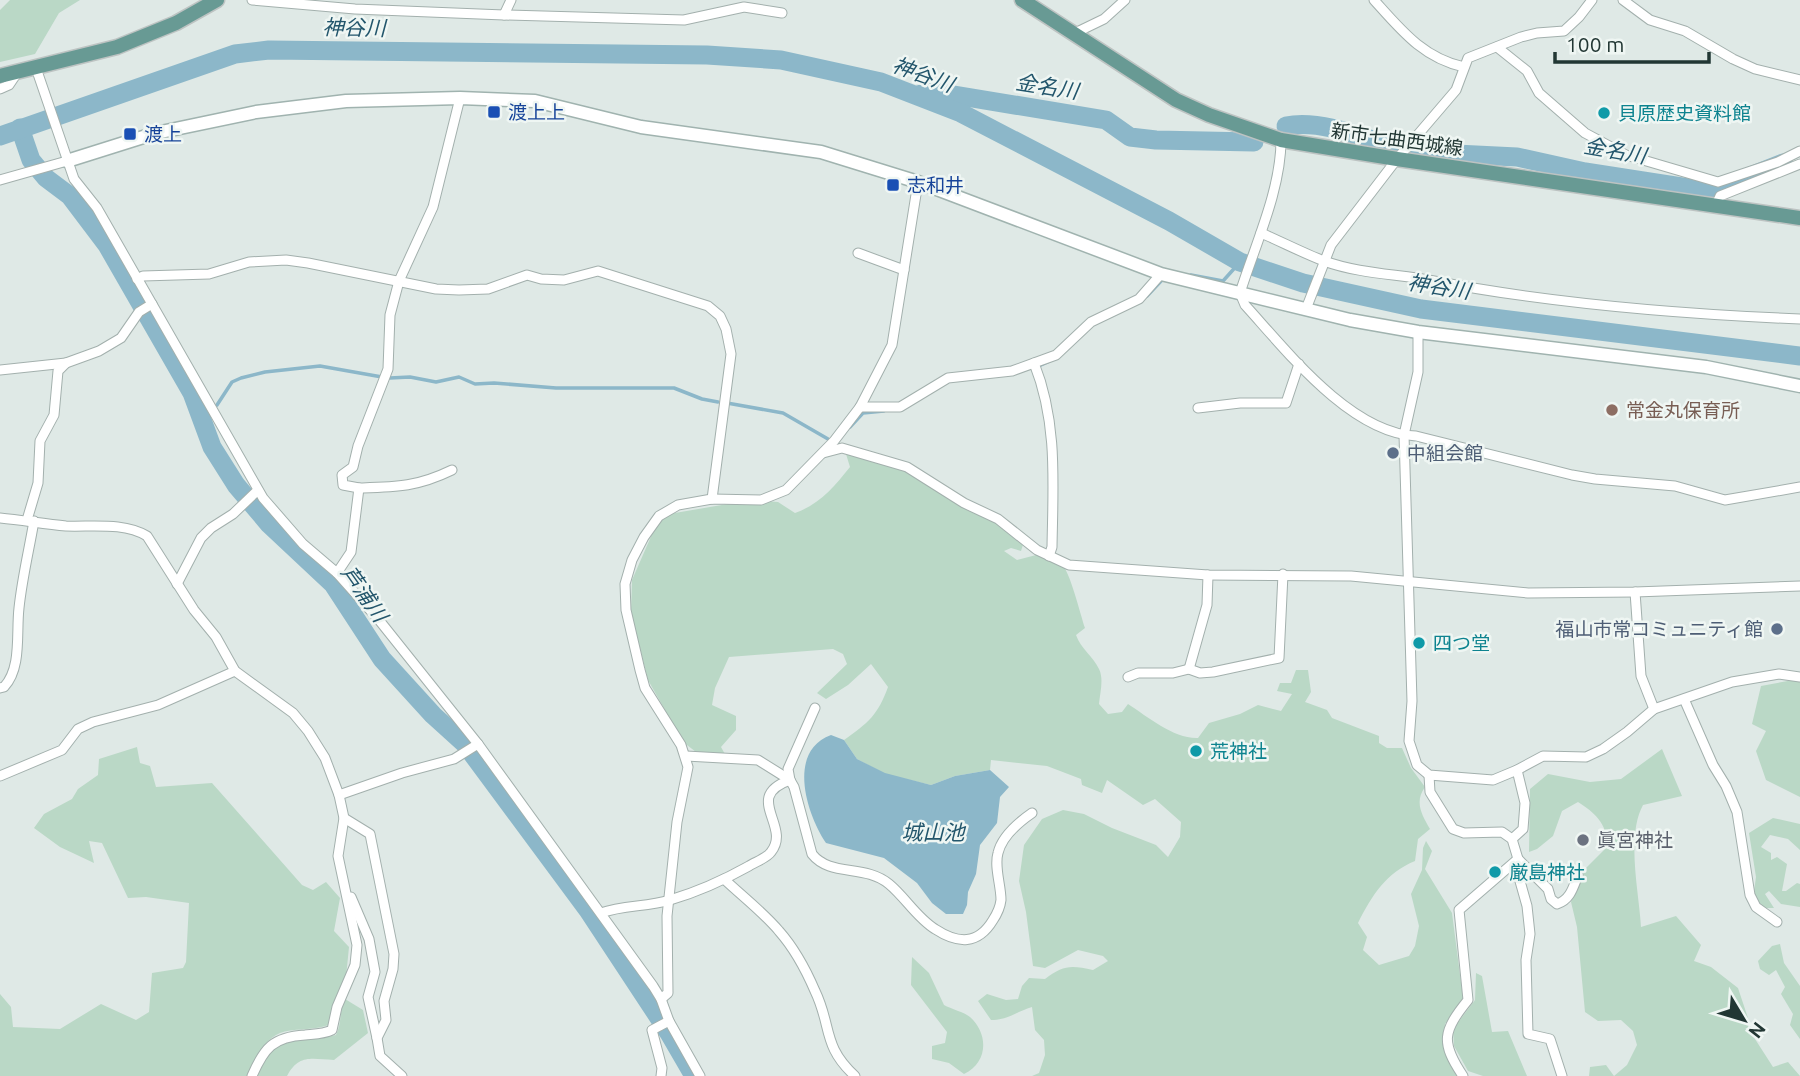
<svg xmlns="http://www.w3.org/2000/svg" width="1800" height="1076" font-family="Ubuntu,'Noto Sans JP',sans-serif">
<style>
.green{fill:#bad8c6}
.water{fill:#8cb7c9}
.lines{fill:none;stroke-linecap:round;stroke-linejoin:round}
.stream{stroke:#8cb7c9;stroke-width:3.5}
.river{stroke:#8cb7c9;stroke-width:19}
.street-casing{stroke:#a3b0ad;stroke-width:11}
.secondary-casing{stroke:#a0b3af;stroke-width:15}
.primary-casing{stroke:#bdc3c2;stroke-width:17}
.street{stroke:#fff;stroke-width:9}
.secondary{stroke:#fff;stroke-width:12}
.primary{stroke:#689a94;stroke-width:14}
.transit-dot{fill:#1a4fb4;stroke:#eff6f3;stroke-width:2.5}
.culture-dot{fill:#0f9aa8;stroke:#eff6f3;stroke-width:2.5}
.education-dot{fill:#8d6e63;stroke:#eff6f3;stroke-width:2.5}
.service-dot{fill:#5c6f8a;stroke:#eff6f3;stroke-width:2.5}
.worship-dot{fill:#6b7280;stroke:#eff6f3;stroke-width:2.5}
.labels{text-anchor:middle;stroke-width:5;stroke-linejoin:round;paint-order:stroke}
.transit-label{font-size:19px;fill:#164399;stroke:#eff6f3;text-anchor:start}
.culture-label{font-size:19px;fill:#0d838f;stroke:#eff6f3;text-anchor:start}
.street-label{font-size:19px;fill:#223734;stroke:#eff6f3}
.education-label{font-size:19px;fill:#785e54;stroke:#eff6f3;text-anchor:start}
.service-label{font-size:19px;fill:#4e5e75;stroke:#eff6f3;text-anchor:start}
.worship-label{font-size:19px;fill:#5b616d;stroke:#eff6f3;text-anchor:start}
.water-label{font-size:21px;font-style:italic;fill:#23566c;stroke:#eff6f3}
</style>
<rect width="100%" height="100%" fill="#dfe9e6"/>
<g class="green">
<polygon points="10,0 80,0 59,13 35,54 0,62 0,10"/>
<path d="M846,454L906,470L999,516L1026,535L1021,551L1011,548L1004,551L1017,560L1040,554C1046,557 1055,559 1061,563C1070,571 1080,613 1085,628L1076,635C1081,649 1093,656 1099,669C1104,679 1100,693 1099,704L1108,714L1122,712L1128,704C1148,717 1174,739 1198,738L1209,723L1240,714L1258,705L1281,711L1292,694L1277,691L1280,683H1291L1296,670H1308L1311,692L1305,702L1327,710L1332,718L1379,736V743L1387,748H1402L1411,768L1425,787C1414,802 1422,815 1430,829L1418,839L1415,861C1386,873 1372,895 1358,923L1367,937L1363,950L1379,965L1409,956L1415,946L1419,926L1411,894L1422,870L1423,848L1426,841L1432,851L1425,869L1452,913L1463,998L1445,1024L1443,1045L1458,1076H1032L1039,1073L1045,1055L1044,1040L1035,1030L1032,1007C1015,1012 1009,1020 991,1020L978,1001L987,994L1006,1000L1018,999L1022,986L1029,978L1045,979C1063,965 1071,965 1093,970L1108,961L1103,956L1078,950L1045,968L1033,966L1026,912L1019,881L1024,845L1042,819L1063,810L1084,814L1112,828L1156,845L1168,857L1180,837L1181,822L1155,799L1143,805L1107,780L1102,793L1082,785L1081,779L1047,766L991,760L990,770L955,776L931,785L885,774L857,759L844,740C868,723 878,715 888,687L871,664L848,685L826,699L817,693L847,664L843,654L833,649L729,657L715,688L712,705L736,716V730L721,747L726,756L700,755L683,742L648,680L631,612L632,580L656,525L669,514L751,500L778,502L795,513C820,504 834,487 850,467Z"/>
<polygon points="1793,680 1800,682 1800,797 1766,780 1756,751 1766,731 1752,724 1761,686"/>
<path d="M137,747L140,763L150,766L156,787L212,783L302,885L313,890L326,882L340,898L334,931L349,947L346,977L332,1006L329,1025C312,1031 292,1028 280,1033C263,1040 255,1061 247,1076H0V994L11,1007L13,1027L60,1029L101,1004L136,1020L149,1012L152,973L183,968L186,962L189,903L146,897L128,898L102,843L89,841L94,863L60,847L34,828L44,814L72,799L78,789L98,775L99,759Z"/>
<path d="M1662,749L1682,796L1643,805C1626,836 1639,892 1641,927L1676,916L1701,945L1694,961L1711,967L1738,988L1755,1039L1773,1067L1788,1062L1800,1076H1589L1590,1067L1606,1065L1614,1076L1627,1065L1637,1045L1633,1031L1621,1020L1598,1021L1585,1012L1577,927L1571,902L1586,868L1607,847C1608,824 1595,813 1578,802L1562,811L1553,836L1537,849L1529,852L1530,789L1548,774L1590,782L1621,779Z"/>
<polygon points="1773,818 1800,824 1800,850 1788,839 1770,835 1761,847 1771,853 1771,860 1777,857 1787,864 1782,891 1786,891 1797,883 1800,884 1800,907 1781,904 1769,891 1765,894 1774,908 1759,908 1753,898 1756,877 1749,833"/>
<polygon points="1780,944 1784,963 1800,986 1800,1039 1790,1025 1793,1014 1781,994 1785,987 1776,970 1769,975 1760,969 1758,961 1772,946"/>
<path d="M912,957L929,973L944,1005C951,1009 964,1012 970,1017C989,1034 988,1063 964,1074L949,1063L932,1059V1046L945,1043L947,1032L911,985Z"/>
<polygon points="1476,973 1482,976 1492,1032 1508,1031 1527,1076 1483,1076 1468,1071 1454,1046 1453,1029 1475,1000"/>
<path d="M345,999L363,1010L368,1033L334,1060C311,1059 299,1054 287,1076H255C264,1058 274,1043 296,1039C309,1036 322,1039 336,1035C342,1023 339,1011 345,999Z"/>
</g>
<path class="water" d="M831,735L844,740L857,759L885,773L931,785L955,776L990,770L1009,787L1000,797L997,823L980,845L976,874L968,892L967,905L963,914H946L932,903L917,883L884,858L826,843C806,813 787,751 831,735Z"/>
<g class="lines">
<g class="stream">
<polyline points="1191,275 1223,281 1240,262"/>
<polyline points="1147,296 1162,280"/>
<polyline points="1041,365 1058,357"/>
<polyline points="390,378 410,377 436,382 459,377 475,384 494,383 556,388 674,388 702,399 718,402"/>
<polyline points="727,403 783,413 828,439"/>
<polyline points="217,405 232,382 241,378 265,372 320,366 382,377"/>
<polyline points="199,413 210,410"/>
<polyline points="850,427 863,413 884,411"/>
</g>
<g class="river">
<polyline points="921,94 936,92 1106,120 1130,137 1156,140 1254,142"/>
<path d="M1286,126C1319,119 1363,137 1394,147"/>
<polyline points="20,128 31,160 46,178 70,196 107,245 192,393 212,447 236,485 269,524 333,584 382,659 433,715 465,744 588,910 669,1033 694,1076"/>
<polyline points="0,136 235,54 269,50 707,55 781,60 881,82 961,113 1169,221 1240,262 1303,283 1421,309 1800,356"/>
<polyline points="1415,152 1517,157 1585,172 1701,190 1725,186 1783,163"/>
</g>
<g class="street-casing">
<g id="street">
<polyline points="252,0 355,9 504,15 511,0"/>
<path d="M1374,0C1401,30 1423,58 1464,67"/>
<polyline points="1623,0 1650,20 1685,31 1733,59 1755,69 1800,80"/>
<polyline points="504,15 684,20 744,7 782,13"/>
<polyline points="1073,34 1104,19 1125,0"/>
<polyline points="1497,47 1527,71 1539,93 1585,133 1626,155 1718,182 1778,162 1800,151"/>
<polyline points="36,68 74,179 97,208 263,498 303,544 337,573 379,620 478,744 653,986 661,999 669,1021 700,1076"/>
<polyline points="0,89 9,85 17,73"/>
<path d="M1281,140C1281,190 1255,245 1240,293L1245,305C1286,350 1350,433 1416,436L1572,475L1595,479L1675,486L1725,500L1800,487"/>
<polyline points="0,180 67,161"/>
<polyline points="1716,205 1720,196 1800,164"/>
<path d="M1261,233C1282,242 1303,253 1324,261C1360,274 1398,274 1434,281C1554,304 1678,314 1800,319"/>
<polyline points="858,253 904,270"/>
<polyline points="137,279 143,276 209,274 249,262 286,260 308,263 436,289 459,290 488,289 527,275 541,279 564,280 598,271 708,306 720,316 726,329 731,354 712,499"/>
<polyline points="1306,309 1331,245 1397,159 1456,90 1468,58 1521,37 1537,33 1564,31 1579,17 1592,0"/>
<polyline points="1418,332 1418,372 1404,435 1412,701 1409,741 1417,765 1429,775 1493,780 1517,770 1543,756 1586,757 1603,749 1627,732 1654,709 1732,682 1779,674 1800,677"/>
<path d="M1034,363C1058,423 1053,484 1052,547L1049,556"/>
<polyline points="0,370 66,363"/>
<polyline points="860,407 900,407 948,378 1012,371 1056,355 1091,322 1139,299 1161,274"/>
<polyline points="1198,408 1240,403 1286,403 1299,364"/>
<polyline points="823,453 842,448 907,467 964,503 998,519 1037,550 1069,565 1208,575 1351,576 1528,593 1635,592 1800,586"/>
<path d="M359,488C396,487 417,487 452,470"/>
<path d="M0,518C22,520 44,524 66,526C92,527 124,522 147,536L194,610L216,637L235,671L293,713L308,731L325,758L339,795L344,818L338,856L357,945L355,965L337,1007L332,1030C324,1034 315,1034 305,1035C273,1037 264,1048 252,1076"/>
<polyline points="27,520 38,483 40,441 54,415 58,371 66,363 99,351 121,338 139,312 152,304"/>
<polyline points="337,573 351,552 359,488 343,485 342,475 353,467 358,446 388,369 390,315 399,281 433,207 460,98"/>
<polyline points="177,584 201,538 211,528 233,514 258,490"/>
<polyline points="1635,592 1641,676 1654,709"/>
<polyline points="1189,669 1207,605 1208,575"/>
<polyline points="1128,677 1138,673 1173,673 1189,669 1200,673 1213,672 1279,658 1283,574"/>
<path d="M0,688L4,687C22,668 16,633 19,608C22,579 29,550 34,521"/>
<polyline points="1684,699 1713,765 1726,786 1737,812 1750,895 1756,907 1777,922"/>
<polyline points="686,756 758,760 790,780"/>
<polyline points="1429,775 1430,792 1453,829 1464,833 1502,832 1512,839 1518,859 1516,867 1527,906 1530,934 1526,960 1528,1034 1550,1039 1562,1076"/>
<polyline points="0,776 62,750 78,729 93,722 158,705 235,671"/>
<polyline points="790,780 788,769 815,708"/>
<polyline points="339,795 402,773 454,759 478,744"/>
<polyline points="344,818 370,834 394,954 393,969 384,1001 386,1020 377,1038 380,1056 402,1076"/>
<polyline points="1512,839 1523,829 1525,803 1517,770"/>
<path d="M724,879C742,896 763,912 779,931C794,948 806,970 815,991C832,1026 822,1046 855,1076"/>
<polyline points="351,897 369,939 375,972 368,997 377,1038"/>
<path d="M601,913C623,905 647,907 670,900C697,892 724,880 749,866C755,862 767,858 771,852C792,826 742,797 790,780L794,787L812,854C830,877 865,864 889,884C905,897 917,918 935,929C958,944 978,945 993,920C997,914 1000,908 1001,900C1001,885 994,867 998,853C1002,836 1019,822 1032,813"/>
<polyline points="661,999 668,993 667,916 677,822 688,767 681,745 645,688 640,670 626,610 625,584 632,560 644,537 659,516 678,505 712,499 761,500 786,490 834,441 860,407 892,345 918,182"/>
<polyline points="661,1076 662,1068 652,1030 669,1021"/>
<path d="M1463,1076C1440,1042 1443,1031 1468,1000L1459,910L1518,859L1548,889L1551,899L1557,904C1570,900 1573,888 1578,875"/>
</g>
</g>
<g class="secondary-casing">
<polyline id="secondary" points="67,161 156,133 256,112 346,101 460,98 535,101 641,127 821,152 918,182 1161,274 1350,320 1418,332 1706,367 1800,386"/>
</g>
<g class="primary-casing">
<g id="primary">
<polyline points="1022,0 1176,100 1209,115 1281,140 1397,159 1800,218"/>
<polyline points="0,76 117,47 176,23 217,0"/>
</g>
</g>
<use href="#street" class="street"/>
<use href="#secondary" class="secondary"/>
<use href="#primary" class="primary"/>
</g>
<g class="transit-dot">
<rect x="487" y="105" width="14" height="14" rx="3.5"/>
<rect x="123" y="127" width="14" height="14" rx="3.5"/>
<rect x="886" y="178" width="14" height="14" rx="3.5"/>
</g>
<g class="culture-dot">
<circle cx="1604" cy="113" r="7"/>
<circle cx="1419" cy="643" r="7"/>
<circle cx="1196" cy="751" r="7"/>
<circle cx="1495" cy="872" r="7"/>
</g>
<circle class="education-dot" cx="1612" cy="410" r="7"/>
<g class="service-dot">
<circle cx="1393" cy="453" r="7"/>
<circle cx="1777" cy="629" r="7"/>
</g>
<circle class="worship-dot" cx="1583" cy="840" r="7"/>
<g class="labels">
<g class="transit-label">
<text x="508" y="119">渡上上</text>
<text x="144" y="141">渡上</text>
<text x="907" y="192">志和井</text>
</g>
<g class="culture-label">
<text x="1618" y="120">貝原歴史資料館</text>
<text x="1433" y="650">四つ堂</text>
<text x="1210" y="758">荒神社</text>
<text x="1509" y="879">厳島神社</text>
</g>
<g class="street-label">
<text transform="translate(1397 139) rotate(8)" y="7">新市七曲西城線</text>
</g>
<g class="education-label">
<text x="1626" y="417">常金丸保育所</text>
</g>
<g class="service-label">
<text x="1407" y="460">中組会館</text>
<text x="1763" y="636" text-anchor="end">福山市常コミュニティ館</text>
</g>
<g class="worship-label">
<text x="1597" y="847">眞宮神社</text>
</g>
<g class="water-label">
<text transform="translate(354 28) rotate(1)" y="7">神谷川</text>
<text transform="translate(923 75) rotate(20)" y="7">神谷川</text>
<text transform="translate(1047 87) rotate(9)" y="7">金名川</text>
<text transform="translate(1615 151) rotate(10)" y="7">金名川</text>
<text transform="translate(1439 287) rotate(9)" y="7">神谷川</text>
<text transform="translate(364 594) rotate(55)" y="7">芦浦川</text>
<text x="933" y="840">城山池</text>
</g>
</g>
<g transform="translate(1744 1020) rotate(128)" stroke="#eff6f3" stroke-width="5" paint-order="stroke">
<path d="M0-5L12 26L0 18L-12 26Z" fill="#223734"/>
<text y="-10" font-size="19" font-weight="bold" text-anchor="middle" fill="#223734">N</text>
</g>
<path d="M1555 52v10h154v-10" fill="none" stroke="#223734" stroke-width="3.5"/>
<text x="1566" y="52" font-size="21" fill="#223734" stroke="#eff6f3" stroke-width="5" paint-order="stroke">100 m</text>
</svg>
